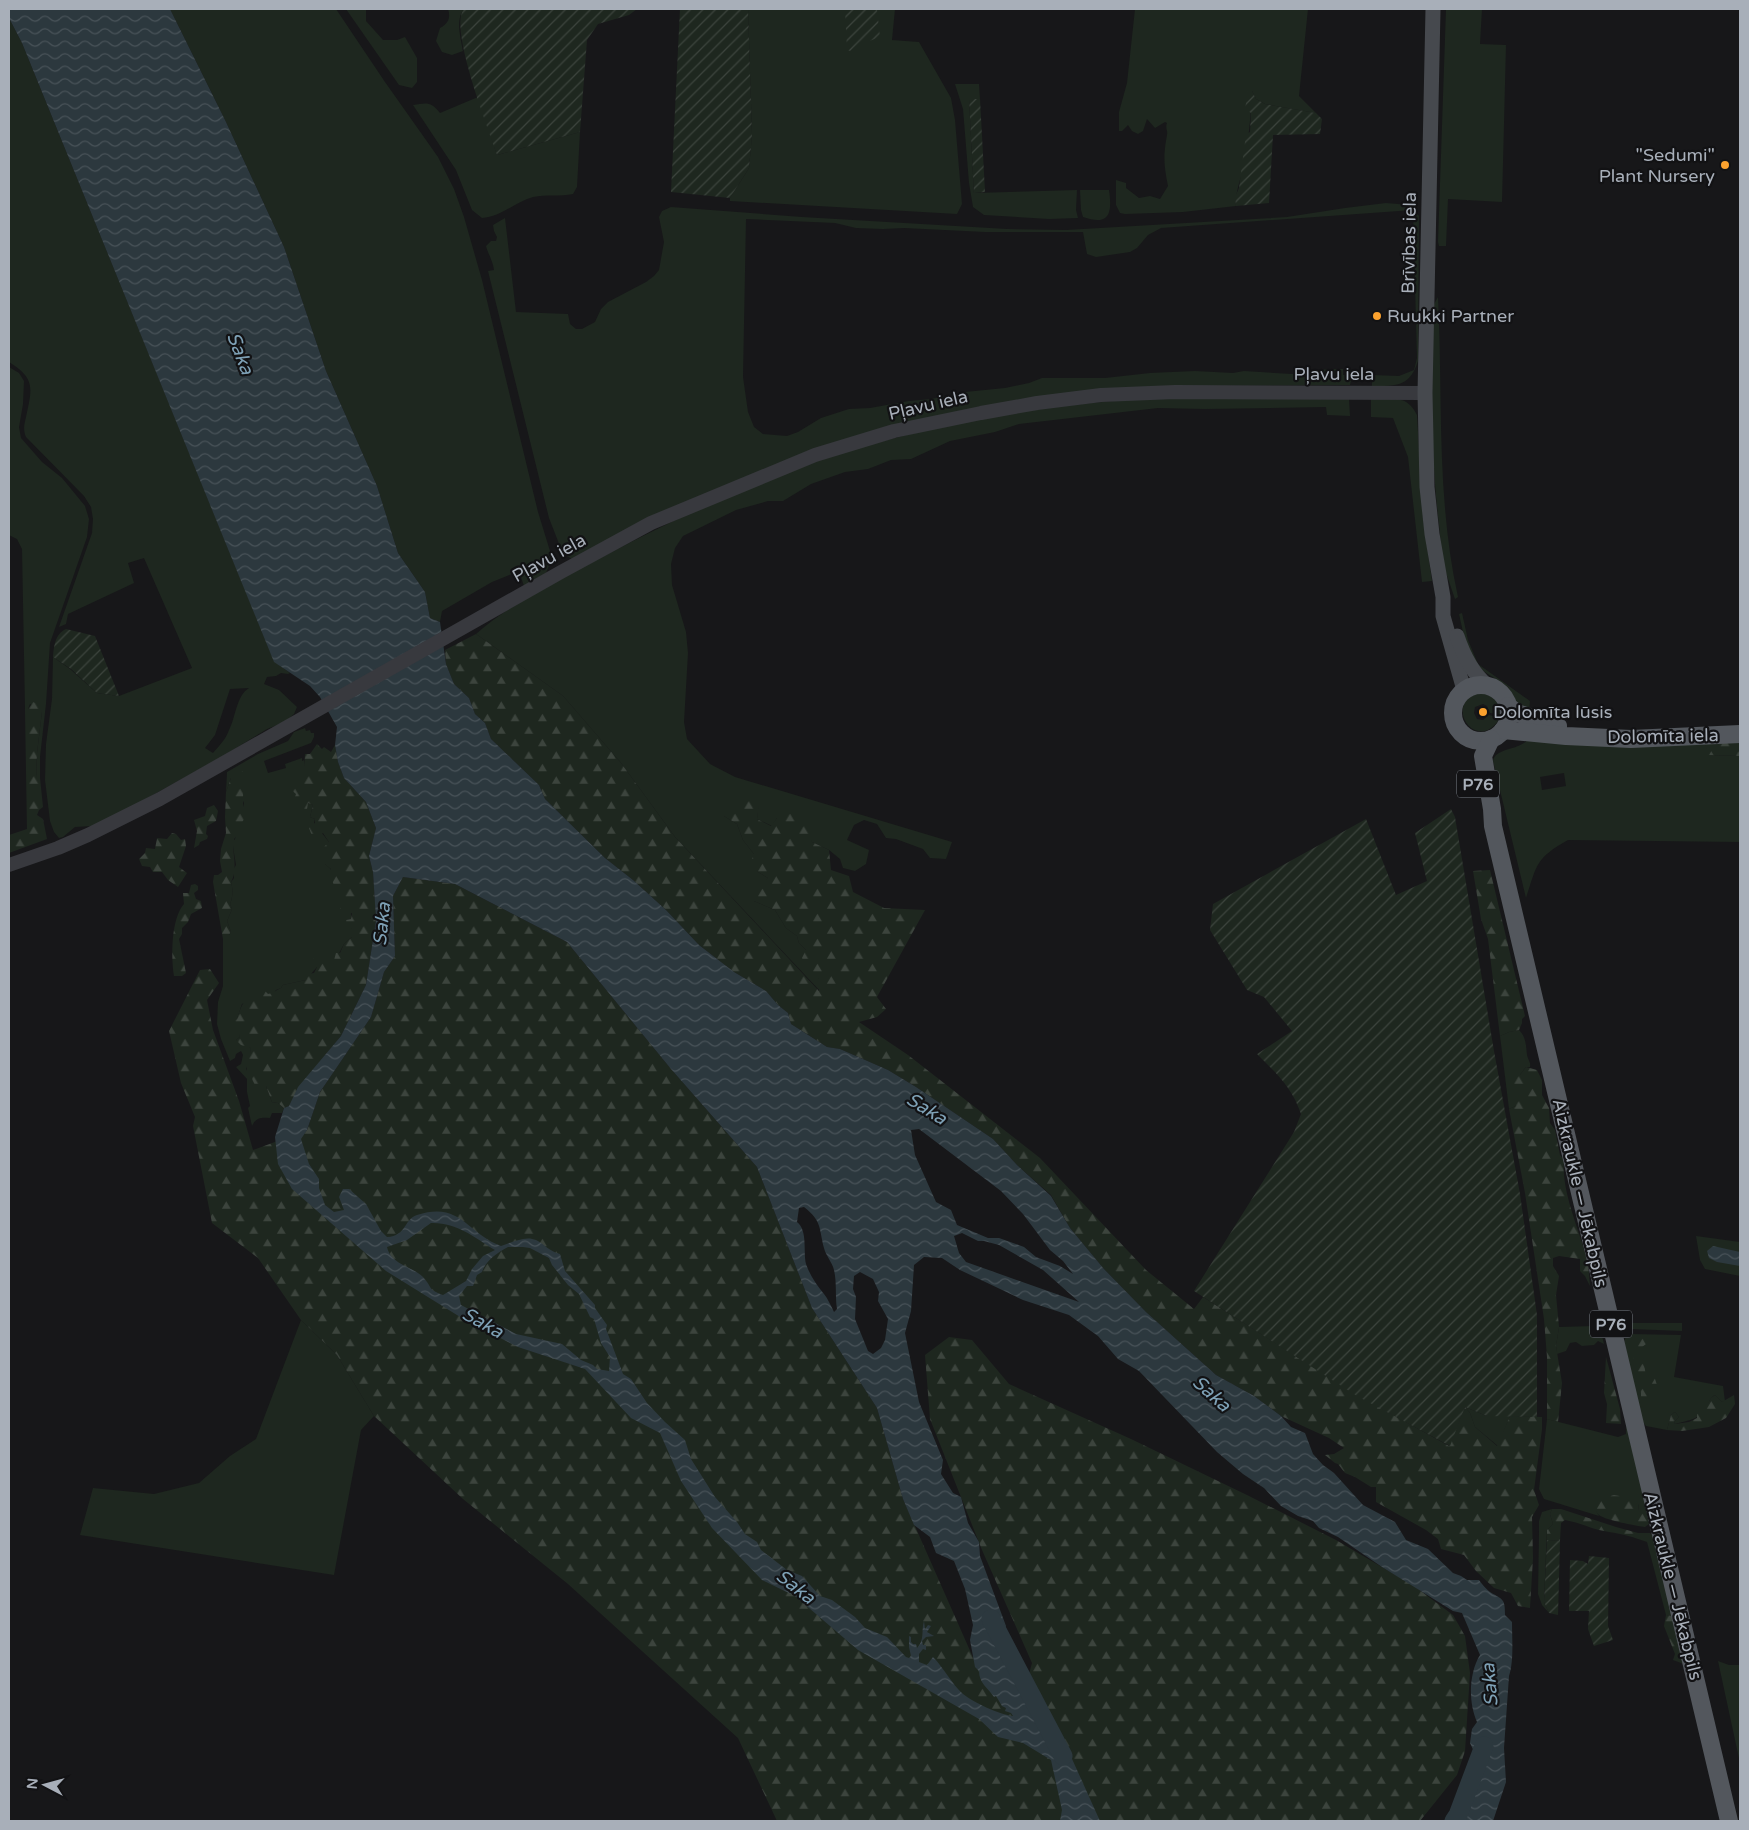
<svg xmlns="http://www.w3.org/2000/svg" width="1749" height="1830" font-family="'Varela Round',sans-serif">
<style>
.grass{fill:#1e271f;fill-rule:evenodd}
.forest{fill:url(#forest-firs)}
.garden{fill:url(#garden-furrows)}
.water{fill:url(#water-waves);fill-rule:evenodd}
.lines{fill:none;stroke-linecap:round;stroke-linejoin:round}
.river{stroke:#2c383e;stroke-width:19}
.tertiary{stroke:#38393e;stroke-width:14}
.secondary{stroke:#46494e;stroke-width:15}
.primary{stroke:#53575d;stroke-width:18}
.poi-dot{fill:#faa12e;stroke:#121214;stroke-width:2}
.labels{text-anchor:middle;stroke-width:4.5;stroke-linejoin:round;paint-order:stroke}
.shield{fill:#121214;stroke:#7b8088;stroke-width:1}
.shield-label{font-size:16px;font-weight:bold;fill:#a8afb9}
.poi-label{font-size:18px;fill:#a8afb9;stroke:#121214;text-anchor:start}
.street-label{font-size:18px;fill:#a8afb9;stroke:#121214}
.water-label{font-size:19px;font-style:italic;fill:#7ea1b6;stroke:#121214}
</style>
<defs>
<pattern id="forest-firs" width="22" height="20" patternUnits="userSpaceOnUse" patternTransform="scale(1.25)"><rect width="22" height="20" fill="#1e271f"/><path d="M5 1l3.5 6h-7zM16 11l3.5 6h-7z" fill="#3c443d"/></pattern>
<pattern id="garden-furrows" width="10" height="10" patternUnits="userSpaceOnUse" patternTransform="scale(1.25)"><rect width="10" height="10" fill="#1e271f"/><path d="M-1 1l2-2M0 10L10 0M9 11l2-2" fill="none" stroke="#3c443d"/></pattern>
<pattern id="water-waves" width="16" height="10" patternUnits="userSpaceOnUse" patternTransform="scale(1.25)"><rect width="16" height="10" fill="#2c383e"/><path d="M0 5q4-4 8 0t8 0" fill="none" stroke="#485258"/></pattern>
</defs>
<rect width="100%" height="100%" fill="#171719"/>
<g class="grass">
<polygon points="170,9 336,9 385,82 438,157 454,189 464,217 482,280 538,512 550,551 550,563 546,573 524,586 519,571 492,582 442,611 440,622 430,618 425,592 398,553 377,486 326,371 284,247 226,122"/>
<polygon points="346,9 366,9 366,21 383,40 397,40 405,37 417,58 417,82 412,88 399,85"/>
<path d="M448,9H464C455,20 461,38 463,51L452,55L442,52L436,41L440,28C448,24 451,18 448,9Z"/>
<polygon points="748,9 895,9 892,40 919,42 951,98 955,120 962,204 957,214 730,201 730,198 749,168 752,135"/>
<path d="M1135,9H1308L1299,96L1316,113L1265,104L1256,99L1252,91C1251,118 1248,143 1243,169C1240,181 1235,194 1236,206L1183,212L1125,214L1120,213L1116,205V180L1126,183V188L1139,198L1150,196L1160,199L1168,186C1164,165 1163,157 1167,135C1168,131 1165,128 1167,123L1165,122L1155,128L1147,119L1143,131L1138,134L1132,131L1128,125L1122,131H1119V112L1127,83Z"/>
<polygon points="1446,9 1482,9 1480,44 1506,45 1502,202 1448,199 1446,246 1439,246 1438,242"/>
<path d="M9,18L22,43L274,661L290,673L288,674L281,673L276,676L267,677L264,684L279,690L297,707L294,714L285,722L267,729L220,758L113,817L92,826L75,827L63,837L59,838L54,832L50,821L45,780L46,744L52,699L53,657L70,669L97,693L119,696L192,668L144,558L128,563L134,583L68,614L66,624L59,627L92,533L93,519L91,507L84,496L26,437C23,430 24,425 26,417C32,388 36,379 9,362ZM249,688C236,696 236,717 229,730C226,739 219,746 213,753L205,748L215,735L230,689Z"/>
<polygon points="955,84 979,84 980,99 969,99 974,193 1077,190 1076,210 1078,218 1049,219 984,215 973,207 969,183 963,109"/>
<path d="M478,97L497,155L580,132L577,187L573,194C560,197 546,194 533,197C515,202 501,217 482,218L472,210L456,170L413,105C426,103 431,101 440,113Z"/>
<path d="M1080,190H1109C1112,211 1111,227 1083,217L1081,210Z"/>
<path d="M1386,203L1410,205L1419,216L1418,361C1410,387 1396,386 1372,386V375L1399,376L1414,370L1417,358L1413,210L1161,228L1148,235L1137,248L1130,252L1096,257L1087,254L1083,232H985L904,228L883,229L856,228L835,223L746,219L743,377L748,412L754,427L763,434L787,436L798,432L821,418L849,409L870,408L909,401L931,399L965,392L1005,388L1029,383L1042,378H1105L1150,373L1195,371L1233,373L1244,371L1292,374L1328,369H1343V375H1352L1350,385L1203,386L885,429L572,559L563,554L549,518L488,271L494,270C493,261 488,254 486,246L491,241H496L497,237L494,231L493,225L505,218L516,312L568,314L570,324L576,329H582L595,322L601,309L608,302L646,282L654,276L659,270L664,242L659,217L662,211L671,207L802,217L1007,229L1066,230L1287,217L1345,208Z"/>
<path d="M1438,297C1443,397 1436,498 1458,597L1455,599C1452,590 1449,582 1446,573C1440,558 1441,540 1439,524C1430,452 1432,379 1433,306Z"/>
<polygon points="9,367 19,373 24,381 23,404 19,427 21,438 42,462 62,478 85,506 89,519 87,537 50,643 46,704 40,757 40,778 36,779 37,753 42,711 30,704 28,709 25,709 22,549 17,539 9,535"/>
<path d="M1162,398L1349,399L1350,416L1327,415L1326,407L1205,409L1158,408L1019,424L995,432L950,441L911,459L891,460L868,469L845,472L811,484L783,501H768L736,510L683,536L675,548L671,564L672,585L686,632L688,653L684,722L687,739L710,764L735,777L952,842L946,859L930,858L923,849L896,839L886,838L877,824L864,820L854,825L847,840L869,850L866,864L855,871L843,868L840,859L829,850L812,842L795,817L777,818L772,826L757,819L759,798L724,816L737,824L743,840L754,854L758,872L768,878L754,901L775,910L786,928L797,936L799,943L806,950L819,979L820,991L675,837L621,763L563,696L476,634C515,600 562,578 608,554C690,511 782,468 872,444C966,418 1065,402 1162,398Z"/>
<path d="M1371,399C1392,400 1406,393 1417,415L1423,519L1432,581L1422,582L1408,457L1393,418L1371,417Z"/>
<polygon points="1462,613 1468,640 1478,664 1530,701 1529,714 1517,704 1508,687 1477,667 1465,641 1459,614"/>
<path d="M1480,693C1492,694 1500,701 1500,714L1490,713L1487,706L1483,704L1475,707L1474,713L1477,719L1483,720L1489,715L1500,718C1477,756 1441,702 1480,693Z"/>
<path d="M305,728L306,731L310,730L311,733H314V737L311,743L264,761L268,773L286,768L285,764L302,758V761L304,760L308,803L313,805L310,817L315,819L314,823L329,842L325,864C337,872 353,905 351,919L347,920L352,929V937L344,944L333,965L317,967L306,980L283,985L281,988L276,990L274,993L242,1004L237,1019L240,1037L236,1040L251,1048L250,1060L246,1069L252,1079L266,1086L272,1102L278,1103L284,1108L282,1113H272L270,1118C260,1117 256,1118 252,1126L248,1108L250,1106L247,1092V1079L236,1067L241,1064L243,1055L241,1051L236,1054L235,1058L230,1061L221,1039L217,1024L218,1002L223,986V939H229V935L231,932L227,921L232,909L230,904C233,897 233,889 231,882L234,878L233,870L236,865L233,847L244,803L231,778L226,792L227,772L258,754L288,741L294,732Z"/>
<path d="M1529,738L1705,743L1709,755L1740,756V842L1568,840C1536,858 1537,864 1526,898L1493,761C1495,747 1521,751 1529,738ZM1564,773L1566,786L1542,790L1540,777Z"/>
<path d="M1519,1030C1526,1037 1526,1045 1527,1055C1528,1060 1531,1062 1530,1067H1526L1520,1075L1516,1106L1509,1109L1500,1036L1509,1032Z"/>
<polygon points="1696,1236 1740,1242 1740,1276 1705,1269 1700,1260"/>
<polygon points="301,1320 337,1355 374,1416 361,1430 334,1575 80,1535 93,1488 154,1494 199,1483 230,1456 256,1439"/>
<polygon points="1631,1323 1682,1323 1682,1331 1631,1329"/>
<polygon points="1599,1324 1604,1344 1598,1341 1594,1345 1582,1346 1576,1342 1570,1343 1566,1351 1557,1354 1556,1346 1559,1327 1594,1326"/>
<path d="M1630,1334L1681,1335L1674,1377L1723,1386L1725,1401L1722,1402L1715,1395C1710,1398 1710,1400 1708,1405C1700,1420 1689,1420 1675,1424L1674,1422L1679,1417L1675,1412L1671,1415L1667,1430L1646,1426L1642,1421L1624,1342L1626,1336Z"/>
<polygon points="1465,1407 1487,1416 1510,1416 1498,1446 1475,1427 1470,1413"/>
<polygon points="1547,1419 1618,1437 1626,1434 1626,1424 1648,1512 1643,1513 1639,1511 1638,1504 1624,1497 1614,1495 1596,1511 1599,1516 1544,1499 1539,1489"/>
<polygon points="1552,1509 1550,1514 1553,1524 1547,1530 1544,1602 1549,1613 1542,1605 1538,1594 1539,1531 1539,1521 1542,1512"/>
<polygon points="1638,1533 1650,1533 1654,1537 1673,1616 1666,1615 1647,1542 1638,1539"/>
<polygon points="1718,1661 1729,1665 1740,1665 1740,1763"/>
</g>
<g class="forest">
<path d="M476,634L563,696L621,763L675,837L819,991V979L808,970L802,958L806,950L799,943L797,936L786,928L775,910L754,901V890L768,878L758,872L751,861L754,854L743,840L737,824L724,816C730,796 741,796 760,798L757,819L771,826L777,818L775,812L785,809L795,817L805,815L812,842L829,850L831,870L849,876L853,892L884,908L925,910L877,997L886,1009L877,1017L859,1022L908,1055L1040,1158L1146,1270L1194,1309L1203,1297L1357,1395L1449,1446L1465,1407L1470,1413L1475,1427L1497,1446L1510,1416L1542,1417V1429L1534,1490L1539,1505L1532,1517L1533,1558L1530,1608L1518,1606L1511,1593L1494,1588L1476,1571L1464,1555L1441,1549L1438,1539L1426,1530L1376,1502V1487H1371L1355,1477L1345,1473L1338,1464L1335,1463L1325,1455L1334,1454L1344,1448L1329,1438L1281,1416L1254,1396L1216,1375L1146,1312L1104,1269L1070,1228L1051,1195L1017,1165L993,1139L916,1087L888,1070L840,1049L827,1047L791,1024L788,1013L778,1005L766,991L734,972L699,945L666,910L633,880L605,858L545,799L539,785L491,739L485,723L475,714L469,698L454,684L446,664L445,650Z"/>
<polygon points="33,702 39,704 42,711 37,753 36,778 40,778 43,807 39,810 37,815 43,819 47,839 9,853 9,835 27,829 25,709 28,709"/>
<polygon points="1740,742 1740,756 1708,755 1705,743"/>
<path d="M317,744L322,749L324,747L331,752L335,745L338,762L344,778L366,802L376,828L369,856L373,872L376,920L366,985L341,1036L299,1087L289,1106L284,1108L278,1103L272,1102L266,1086L260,1088L256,1087L252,1079L248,1077C244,1068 250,1058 251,1048L241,1045L236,1040L240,1037L238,1031L233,1028L232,1021L237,1019C243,1000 246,997 264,990L268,994C274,993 276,990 281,988L283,985L306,980L308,974L314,973L317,967L312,962L315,955L329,959L333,964L336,953H340L344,944L352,937V929L347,926L346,920L351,919L352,913L344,916L339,914L344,893C333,889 331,880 331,869C323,863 321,860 321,850L329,842L323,833L318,836H312L309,828L315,823V819L310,817L313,805L308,803L307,809L303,811L299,808V801L295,797L296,794L288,787C289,779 292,776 300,774L301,769L304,768L305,754H310Z"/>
<path d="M243,771C244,781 242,813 244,819L239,828V833L234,839L236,842L233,847C234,858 237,872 231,882C233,889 233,897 230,904L232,909L227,921L231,932L229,935L230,939H223L213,882L214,875H218L222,872L220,861L221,849L226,833L225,817L226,792L231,778Z"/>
<polygon points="214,805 218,811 216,821 207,826 206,834 208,836 207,839 200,842 199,845 194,848 197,831 194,820 205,816 207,808"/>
<polygon points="172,833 176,834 181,840 185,839 186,846 179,867 187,873 178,887 168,880 162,872 153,872 150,867 142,866 139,859 145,853 146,848 155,849 157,838 167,839"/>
<polygon points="1490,870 1525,1016 1522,1019 1522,1023 1519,1030 1509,1032 1500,1036 1488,939 1481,919 1473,871"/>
<polygon points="403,877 455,884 567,942 671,1069 757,1167 812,1308 877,1408 903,1499 975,1662 1017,1718 1032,1663 982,1550 930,1419 925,1355 949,1337 972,1340 1009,1384 1131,1439 1249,1496 1336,1540 1414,1586 1453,1615 1465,1636 1470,1673 1465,1751 1457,1775 1420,1821 777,1821 738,1738 568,1584 463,1499 374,1416 337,1355 301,1320 258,1258 212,1223 193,1126 195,1117 181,1083 169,1031 200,970 210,969 219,983 207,1000 213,1030 239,1101 253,1150 307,1130 320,1092 371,1017 384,972 395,956 393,896"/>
<path d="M195,884L198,886V890L194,893L196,899L201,901L202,908L191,914L188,922L182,928V934L179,939L186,973L182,976H174C171,956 171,919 184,904L183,893H189L191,885Z"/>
<path d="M1526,1067L1537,1070L1542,1080V1095L1549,1108L1550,1123L1555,1130L1560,1155L1564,1160C1561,1191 1579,1229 1587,1259C1589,1268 1589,1277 1590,1286L1585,1276L1580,1271V1259L1559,1256L1553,1258V1266L1559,1276L1556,1295L1559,1327L1556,1346L1562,1383L1558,1422L1547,1419V1357L1544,1319L1525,1193L1509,1109L1516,1106L1510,1078L1520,1075Z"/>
<path d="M1632,1336H1650L1653,1338C1647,1344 1643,1345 1638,1352L1641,1362L1644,1364L1646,1376H1651L1655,1379L1657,1385L1652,1394L1653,1399L1649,1407L1650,1412L1645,1416L1641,1410V1393L1630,1343Z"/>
<polygon points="1606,1357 1620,1409 1621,1424 1606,1423 1607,1404 1604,1393"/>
<polygon points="1715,1395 1722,1402 1734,1395 1735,1404 1726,1418 1709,1427 1682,1431 1667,1430 1671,1415 1675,1412 1679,1417 1674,1422 1675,1424 1689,1422 1697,1418 1697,1410 1701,1407 1705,1409 1711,1398"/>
<path d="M1614,1495C1623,1497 1629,1495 1637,1498L1639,1511L1648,1512L1650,1523L1645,1527C1637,1526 1605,1520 1599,1515C1595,1512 1595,1508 1595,1504L1599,1499Z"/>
<path d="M1552,1509H1561L1616,1527L1638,1533V1539C1625,1534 1613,1533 1599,1530C1588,1527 1577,1522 1565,1520L1561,1523L1560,1541L1547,1540V1530L1553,1524L1550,1514Z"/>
<polygon points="1666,1615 1673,1616 1684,1664 1673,1660 1675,1654 1664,1626"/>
</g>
<g class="garden">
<path d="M464,9H637L629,15L598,24L587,40L580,132L497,155C489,130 448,27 464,9Z"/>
<polygon points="680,9 748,9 752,135 749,168 730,198 671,192"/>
<polygon points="853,9 877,9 880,37 864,43 854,52 847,50 845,10"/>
<polygon points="1248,91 1252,91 1256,99 1265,104 1316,113 1322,119 1320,134 1273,135 1269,203 1236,206 1235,197 1239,188 1246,134 1250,132 1251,113 1245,109"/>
<polygon points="969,99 980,99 985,192 974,193"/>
<path d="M66,629L95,636L119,696L97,693L71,669L53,657C54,646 55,634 66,629Z"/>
<path d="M1451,809L1455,817L1494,1051L1520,1194L1537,1315V1417L1487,1416L1465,1407L1450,1446L1357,1396L1194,1291L1294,1132L1301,1114C1292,1087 1277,1074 1257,1054L1292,1031L1264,997L1247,990L1210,930L1213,904L1366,819L1396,895L1427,881L1415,833Z"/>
<polygon points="1547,1540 1560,1541 1558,1615 1549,1613 1544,1602"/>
<polygon points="1589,1556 1609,1558 1608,1626 1613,1640 1594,1646 1588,1629 1589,1611 1569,1611 1570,1560 1583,1561 1588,1564"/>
</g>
<g class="water">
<path d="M9,9H170L226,122L284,247L326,371L377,486L398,553L425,592L430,618L440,622L446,664L454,684L469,698L475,714L485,723L491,739L539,785L545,799L605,858L633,880L666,910L699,945L734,972L766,991L778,1005L788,1013L791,1024L827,1047L840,1049L888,1070L916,1087L993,1139L1017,1165L1051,1196L1070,1228L1104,1269L1146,1312L1216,1375L1254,1396L1281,1416L1291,1427L1305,1433L1313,1454L1323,1465L1334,1473L1363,1505L1395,1522L1406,1540L1428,1549L1453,1573L1461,1576L1467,1580H1479C1482,1584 1486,1589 1490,1592C1503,1600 1505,1598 1505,1615L1512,1622C1512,1638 1514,1661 1509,1676L1504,1748L1506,1782L1493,1821H1443L1448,1817L1474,1778L1476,1756L1470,1743L1472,1729L1477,1722C1468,1702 1469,1673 1480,1655L1462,1613L1453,1611L1382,1567L1338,1537L1319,1528L1313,1521L1298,1516L1281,1506L1264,1488L1243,1474L1217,1452L1139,1371L1118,1359L1098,1336L1069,1315L1023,1300L960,1270L942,1258L924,1257L914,1265L911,1311L905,1333L919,1402L943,1460L941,1474L953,1493L961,1497L968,1523L979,1542L980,1556L1006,1626L1002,1637L1004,1648L1003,1655L1038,1705L1040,1720L1045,1727L1068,1750L1100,1821H1060L1062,1810L1051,1760L1023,1743L998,1737L979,1719L858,1650L795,1596L762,1580L712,1528L681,1481L660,1433L631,1418L585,1369L518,1347L465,1320L386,1271L292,1189L278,1164L275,1137L284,1108L289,1106L298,1087L341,1036L366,985L376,920L373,872L369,856L376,828L366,802L344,778L338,762L335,745L337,727L320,697L310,686L274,662L22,43L9,18ZM403,877L455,884L567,942L671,1069L757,1167L812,1308L877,1408L903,1499L914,1525L930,1537L936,1553L954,1561L965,1589L973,1625L970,1640L975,1667L979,1671C979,1683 988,1688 994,1697L996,1696L1002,1706L1006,1708L1005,1711L1011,1713L1013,1716C1000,1715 973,1702 963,1694C951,1683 944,1668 933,1657L927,1665L919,1662V1654L923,1649L926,1650V1645H923L922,1641L926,1637L934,1636L927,1632L931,1626L928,1625L925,1629L924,1621C921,1631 925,1640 917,1648L916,1644H913L911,1642V1637L909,1636V1647L911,1656L909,1658L906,1657L887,1637L865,1628L855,1617L832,1600L820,1596L802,1576L787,1570L761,1550L757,1542L745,1534L737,1522L715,1497L691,1459L685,1440L665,1422L647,1403L631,1379L623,1374L606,1329L607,1325L595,1308V1305L565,1271L560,1254C548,1251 545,1244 536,1240C525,1235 511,1243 501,1246C466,1233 461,1201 417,1215C403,1220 407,1236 387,1237L381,1231L366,1204L349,1189H343L339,1197L344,1210L334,1212L325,1205L319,1188V1179L309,1164L301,1139L307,1130L320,1092L371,1017L384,972L395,956L393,896ZM919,1129L1001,1191L1023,1214L1050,1250L1063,1261L1073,1274L1060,1266L1036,1257L1024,1247L999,1238H988L957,1225L951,1210L936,1202L915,1155L911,1130ZM804,1207C822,1221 819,1228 824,1248C826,1256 832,1262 834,1270C837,1283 835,1296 837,1309L834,1312C831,1306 828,1299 824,1294C817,1285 810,1276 806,1264C803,1251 808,1231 797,1222L799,1208ZM431,1223C456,1222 474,1237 495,1250L483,1256L472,1269L466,1281L443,1295C427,1289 433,1288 423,1277C412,1266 391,1265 387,1247L407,1240ZM962,1233L978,1241H984L999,1245L1043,1270L1079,1302L966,1262L959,1253L954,1236ZM508,1247H523L530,1248L549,1258L552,1265L568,1285L579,1294L590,1317L594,1319L601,1343L610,1357L609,1371L597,1369L593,1365L581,1360L562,1344L516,1334L461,1305L459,1296L467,1286H473L477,1275L482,1272C486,1260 497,1253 508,1247ZM860,1272L873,1279L879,1292L878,1301L888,1319L885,1340L881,1348L873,1354L868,1351L855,1319L856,1297L853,1289L854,1276Z"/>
<polygon points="1713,1246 1740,1252 1740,1266 1717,1262 1709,1258 1707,1251"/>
</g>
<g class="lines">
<g class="river">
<polyline points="991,1619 1063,1756"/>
<polyline points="1454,1821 1458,1815 1484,1746"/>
</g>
<polyline class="tertiary" points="9,865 58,848 88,835 160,799 561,572 651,523 815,455 894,431 981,413 1037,403 1101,395 1175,392 1425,393"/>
<g class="secondary">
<polyline points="1433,9 1425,393 1427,487 1432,534 1443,597 1443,616 1464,690"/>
<path d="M1457,636C1463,654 1472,673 1487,685"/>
</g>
<g class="primary">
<circle cx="1481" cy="713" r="28"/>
<polyline points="1508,706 1517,713 1558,726"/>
<polyline points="1503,730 1566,736 1631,739 1740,734"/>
<polyline points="1491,739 1483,756 1492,809 1493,826 1729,1821"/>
</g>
</g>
<g class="poi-dot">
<circle cx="1725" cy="165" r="5"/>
<circle cx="1377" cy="316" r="5"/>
<circle cx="1483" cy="712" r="5"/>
</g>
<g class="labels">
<g class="shield">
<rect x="1457" y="770.5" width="42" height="27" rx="4"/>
<rect x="1590" y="1310.5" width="42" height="27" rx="4"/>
</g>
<g class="shield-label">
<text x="1478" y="790">P76</text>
<text x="1611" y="1330">P76</text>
</g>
<g class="poi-label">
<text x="1715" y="161" text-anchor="end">"Sedumi"<tspan x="1715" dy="21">Plant Nursery</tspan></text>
<text x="1387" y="322">Ruukki Partner</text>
<text x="1493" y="718">Dolomīta lūsis</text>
</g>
<g class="street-label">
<text transform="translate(1409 243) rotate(-89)" y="6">Brīvības iela</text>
<text x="1334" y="380">Pļavu iela</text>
<text transform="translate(928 405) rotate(-13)" y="6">Pļavu iela</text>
<text transform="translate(549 558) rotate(-29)" y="6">Pļavu iela</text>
<text transform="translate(1663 736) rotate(-1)" y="6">Dolomīta iela</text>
<text transform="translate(1580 1193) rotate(77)" y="6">Aizkraukle — Jēkabpils</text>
<text transform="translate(1673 1586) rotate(76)" y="6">Aizkraukle — Jēkabpils</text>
</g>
<g class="water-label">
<text transform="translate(241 353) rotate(69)" y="7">Saka</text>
<text transform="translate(381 924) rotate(-84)" y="7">Saka</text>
<text transform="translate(927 1108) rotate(32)" y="7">Saka</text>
<text transform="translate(483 1322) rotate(29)" y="7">Saka</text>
<text transform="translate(1212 1393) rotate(42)" y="7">Saka</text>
<text transform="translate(796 1586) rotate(38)" y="7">Saka</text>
<text transform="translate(1489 1685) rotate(-95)" y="7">Saka</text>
</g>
</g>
<rect width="1749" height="1830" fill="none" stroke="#a8afb9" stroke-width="20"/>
<g transform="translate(45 1785) rotate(276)" stroke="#121214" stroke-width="4" paint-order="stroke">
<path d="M0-4L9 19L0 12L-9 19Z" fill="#a8afb9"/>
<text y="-8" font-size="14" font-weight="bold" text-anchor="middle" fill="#a8afb9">N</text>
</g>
</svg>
